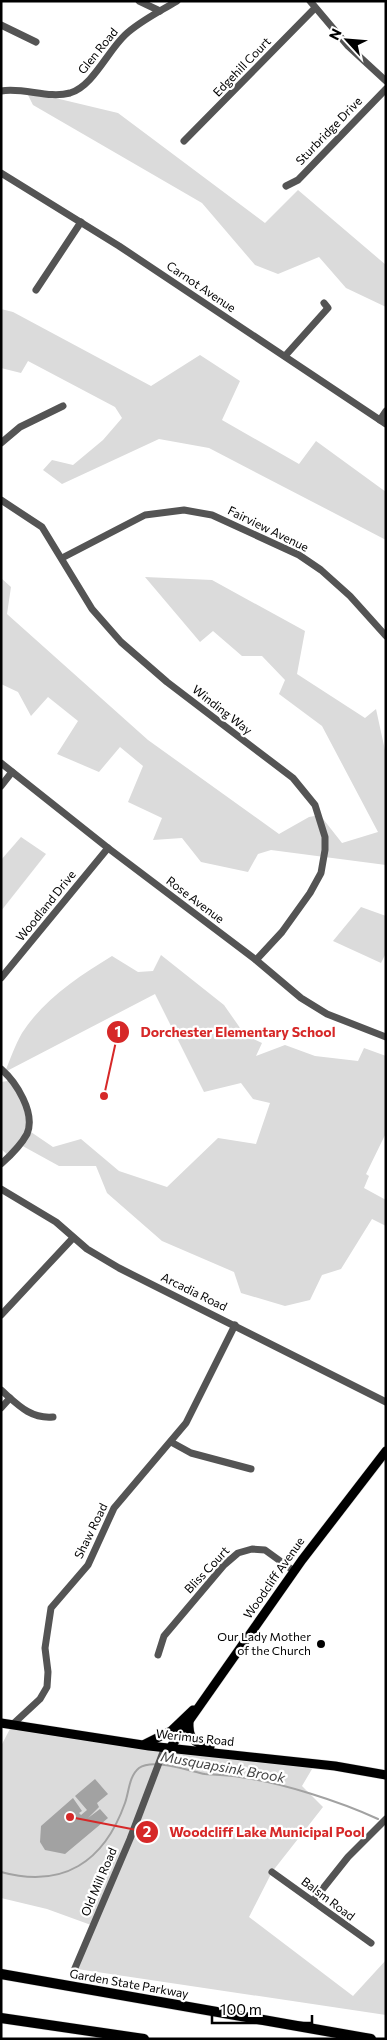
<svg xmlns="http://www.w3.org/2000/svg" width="387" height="2040" font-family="Commissioner,sans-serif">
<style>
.green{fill:#dbdbdb}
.water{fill:#a2a2a2}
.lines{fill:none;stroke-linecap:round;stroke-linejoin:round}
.stream{stroke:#a2a2a2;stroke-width:2}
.major-casing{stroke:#dbdbdb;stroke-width:10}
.highway-casing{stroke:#dbdbdb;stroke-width:11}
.minor{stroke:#545454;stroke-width:7}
.major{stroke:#000;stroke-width:9}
.highway{stroke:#000;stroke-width:10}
.poi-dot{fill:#000;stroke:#fff;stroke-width:2}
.labels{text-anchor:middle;stroke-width:4.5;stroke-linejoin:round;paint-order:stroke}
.street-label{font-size:12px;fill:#000;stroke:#fff}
.poi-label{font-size:12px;fill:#000;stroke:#fff;text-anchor:end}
.water-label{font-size:14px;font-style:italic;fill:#434343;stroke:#fff}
.leader{fill:none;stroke:#d62828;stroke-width:2}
.callout-dot{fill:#d62828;stroke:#fff;stroke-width:2}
.mark-label{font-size:15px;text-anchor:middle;font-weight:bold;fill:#fff}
.callout-label{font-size:14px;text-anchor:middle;font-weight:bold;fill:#d62828;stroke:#fff;stroke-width:4.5;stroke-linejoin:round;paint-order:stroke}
</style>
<rect width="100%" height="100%" fill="#fff"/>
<g class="green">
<polygon points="26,91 118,113 265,223 298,190 386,265 386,307 346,288 319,257 278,274 255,265 202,203 33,105"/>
<polygon points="1,309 13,312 151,386 200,355 240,381 222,420 299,464 316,441 386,492 386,540 209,448 159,439 62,484 43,470 52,460 73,465 103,440 122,418 115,407 28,361 21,373 1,368"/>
<polygon points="145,577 212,580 305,631 297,674 365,718 376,709 386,755 386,865 271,850 258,854 248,872 201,862 182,838 153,840 162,818 128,802 143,766 120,747 99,772 57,754 78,721 48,697 31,716 18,692 1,684 1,578 11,587 7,614 148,740 279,834 309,817 320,815 342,843 378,832 322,726 279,694 285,680 262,656 242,656 213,631 200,642"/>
<polygon points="21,837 46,854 1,911 1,860"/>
<polygon points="361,907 386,916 386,953 381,963 333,941"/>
<path d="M161,955L224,1005L245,1035L262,1043L256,1056L285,1045L315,1056L358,1061L364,1048L386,1056V1133L366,1174L369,1176L364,1188L386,1200V1226L372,1219L341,1269L322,1275L310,1300L285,1306L241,1293L234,1272L162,1241L107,1193L96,1166H59L19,1144L9,1156L1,1149V1082L14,1080L23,1100L28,1130L53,1147L81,1139L119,1171L167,1187L218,1138L256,1144L270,1103L253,1099L241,1083L204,1092L155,994L5,1072C10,1060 15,1045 22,1033C44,999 78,977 112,956L138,972L153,971Z"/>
<polygon points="12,1725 315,1764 302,1786 323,1807 272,1872 249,1917 353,1996 386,1960 386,2015 77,1969 91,1925 47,1909 1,1898 1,1746"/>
</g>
<polygon class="water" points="95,1779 108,1794 97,1803 99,1807 88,1818 100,1809 108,1818 65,1854 45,1850 40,1842 41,1826 73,1798 82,1811 79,1813 81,1815 87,1810 75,1796"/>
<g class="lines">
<path class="stream" d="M1,1872C63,1889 104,1862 125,1803C129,1792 129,1776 139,1768C153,1758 189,1771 205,1774C217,1775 228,1775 240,1777C282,1783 339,1801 378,1819"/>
<g class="major-casing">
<g id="major">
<path d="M189,1721C188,1739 194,1743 210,1747"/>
<polyline points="1,1723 149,1746 335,1766 386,1775"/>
<polyline points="145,1744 171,1731 193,1710"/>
<polyline points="170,1748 302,1560 386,1451"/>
</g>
</g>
<g class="highway-casing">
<g id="highway">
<polyline points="1,1974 371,2039"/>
<polyline points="1,2018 144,2039"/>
</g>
</g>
<g class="minor">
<polyline points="139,1 160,11"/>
<polyline points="310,1 348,46 386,81"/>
<polyline points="1,25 36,42"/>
<path d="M1,91C24,87 48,99 70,93C93,86 107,52 125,35C140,21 159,12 177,1"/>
<polyline points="184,141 315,8"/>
<polyline points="1,173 119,246 386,424"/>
<polyline points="286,186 298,180 386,89"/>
<polyline points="36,290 81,222"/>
<polyline points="285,356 328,308 324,303"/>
<polyline points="380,420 386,411"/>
<polyline points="1,443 20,427 63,406"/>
<polyline points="1,500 42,527 92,609 121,642 167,682 293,778 315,805 325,837 325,850 321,873 310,893 282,932 256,960"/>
<polyline points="62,558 145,515 184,510 212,515 299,555 321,570 350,596 386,636"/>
<polyline points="1,763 108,848 256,960 301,998 327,1014 386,1037"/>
<polyline points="1,786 12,772"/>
<polyline points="1,978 108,848"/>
<path d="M1,1069C16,1082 36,1113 27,1134C21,1145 10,1156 1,1164"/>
<polyline points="1,1189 56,1222 87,1249 119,1268 386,1402"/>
<polyline points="1,1315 73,1238"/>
<path d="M1,1390C17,1404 30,1419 53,1417"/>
<polyline points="1,1408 10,1398"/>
<polyline points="171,1442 191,1453 251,1469"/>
<polyline points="158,1655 164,1636 224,1565 238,1553 252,1549 265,1550 294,1571"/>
<polyline points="12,1725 40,1699 47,1687 48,1672 45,1648 51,1608 88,1565 114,1508 186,1423 235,1325"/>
<polyline points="272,1872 371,1943"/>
<polyline points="313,1901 348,1857 386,1819"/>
<polyline points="75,1968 130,1839 165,1747"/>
</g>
<use href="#major" class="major"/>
<use href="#highway" class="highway"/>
</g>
<circle class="poi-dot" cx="321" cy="1644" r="5"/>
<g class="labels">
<g class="street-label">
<text transform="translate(98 51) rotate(-51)" y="4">Glen Road</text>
<text transform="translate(242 67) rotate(-46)" y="4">Edgehill Court</text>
<text transform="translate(329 131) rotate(-46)" y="4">Sturbridge Drive</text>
<text transform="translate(201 287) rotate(34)" y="4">Carnot Avenue</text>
<text transform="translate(268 529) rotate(26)" y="4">Fairview Avenue</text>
<text transform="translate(222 710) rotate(38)" y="4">Winding Way</text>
<text transform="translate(195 900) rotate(37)" y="4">Rose Avenue</text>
<text transform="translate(46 906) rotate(-51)" y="4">Woodland Drive</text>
<text transform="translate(194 1292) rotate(26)" y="4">Arcadia Road</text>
<text transform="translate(91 1531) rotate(-64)" y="4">Shaw Road</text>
<text transform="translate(207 1570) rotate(-47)" y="4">Bliss Court</text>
<text transform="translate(274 1578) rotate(-55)" y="4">Woodcliff Avenue</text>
<text transform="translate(195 1738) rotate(6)" y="4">Werimus Road</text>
<text transform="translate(99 1882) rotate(-67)" y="4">Old Mill Road</text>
<text transform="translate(328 1899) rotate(37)" y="4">Balsm Road</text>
<text transform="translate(129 1984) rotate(10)" y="4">Garden State Parkway</text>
</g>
<g class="poi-label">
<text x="311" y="1641">Our Lady Mother<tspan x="311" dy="14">of the Church</tspan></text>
</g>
<g class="water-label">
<text transform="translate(223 1767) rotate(10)" y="5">Musquapsink Brook</text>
</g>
</g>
<path class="leader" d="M104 1096L118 1032M70 1817L147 1832"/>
<g class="callout-dot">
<circle cx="104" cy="1096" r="5"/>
<circle cx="70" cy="1817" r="5"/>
<circle cx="118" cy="1032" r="12"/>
<circle cx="147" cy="1832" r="12"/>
</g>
<g class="mark-label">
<text x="118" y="1037">1</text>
<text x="147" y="1837">2</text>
</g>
<g class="callout-label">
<text x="238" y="1037">Dorchester Elementary School</text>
<text x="267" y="1837">Woodcliff Lake Municipal Pool</text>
</g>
<rect width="387" height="2040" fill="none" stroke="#000000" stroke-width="5"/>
<g transform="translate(347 40) rotate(296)" stroke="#ffffff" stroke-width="4" paint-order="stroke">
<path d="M0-4L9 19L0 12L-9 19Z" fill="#000000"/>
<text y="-8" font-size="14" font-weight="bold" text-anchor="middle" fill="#000000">N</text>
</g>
<path d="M212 2015v8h100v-8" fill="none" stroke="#000000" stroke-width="2.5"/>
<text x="220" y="2015" font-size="15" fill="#000000" stroke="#ffffff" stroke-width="4" paint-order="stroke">100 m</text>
</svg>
